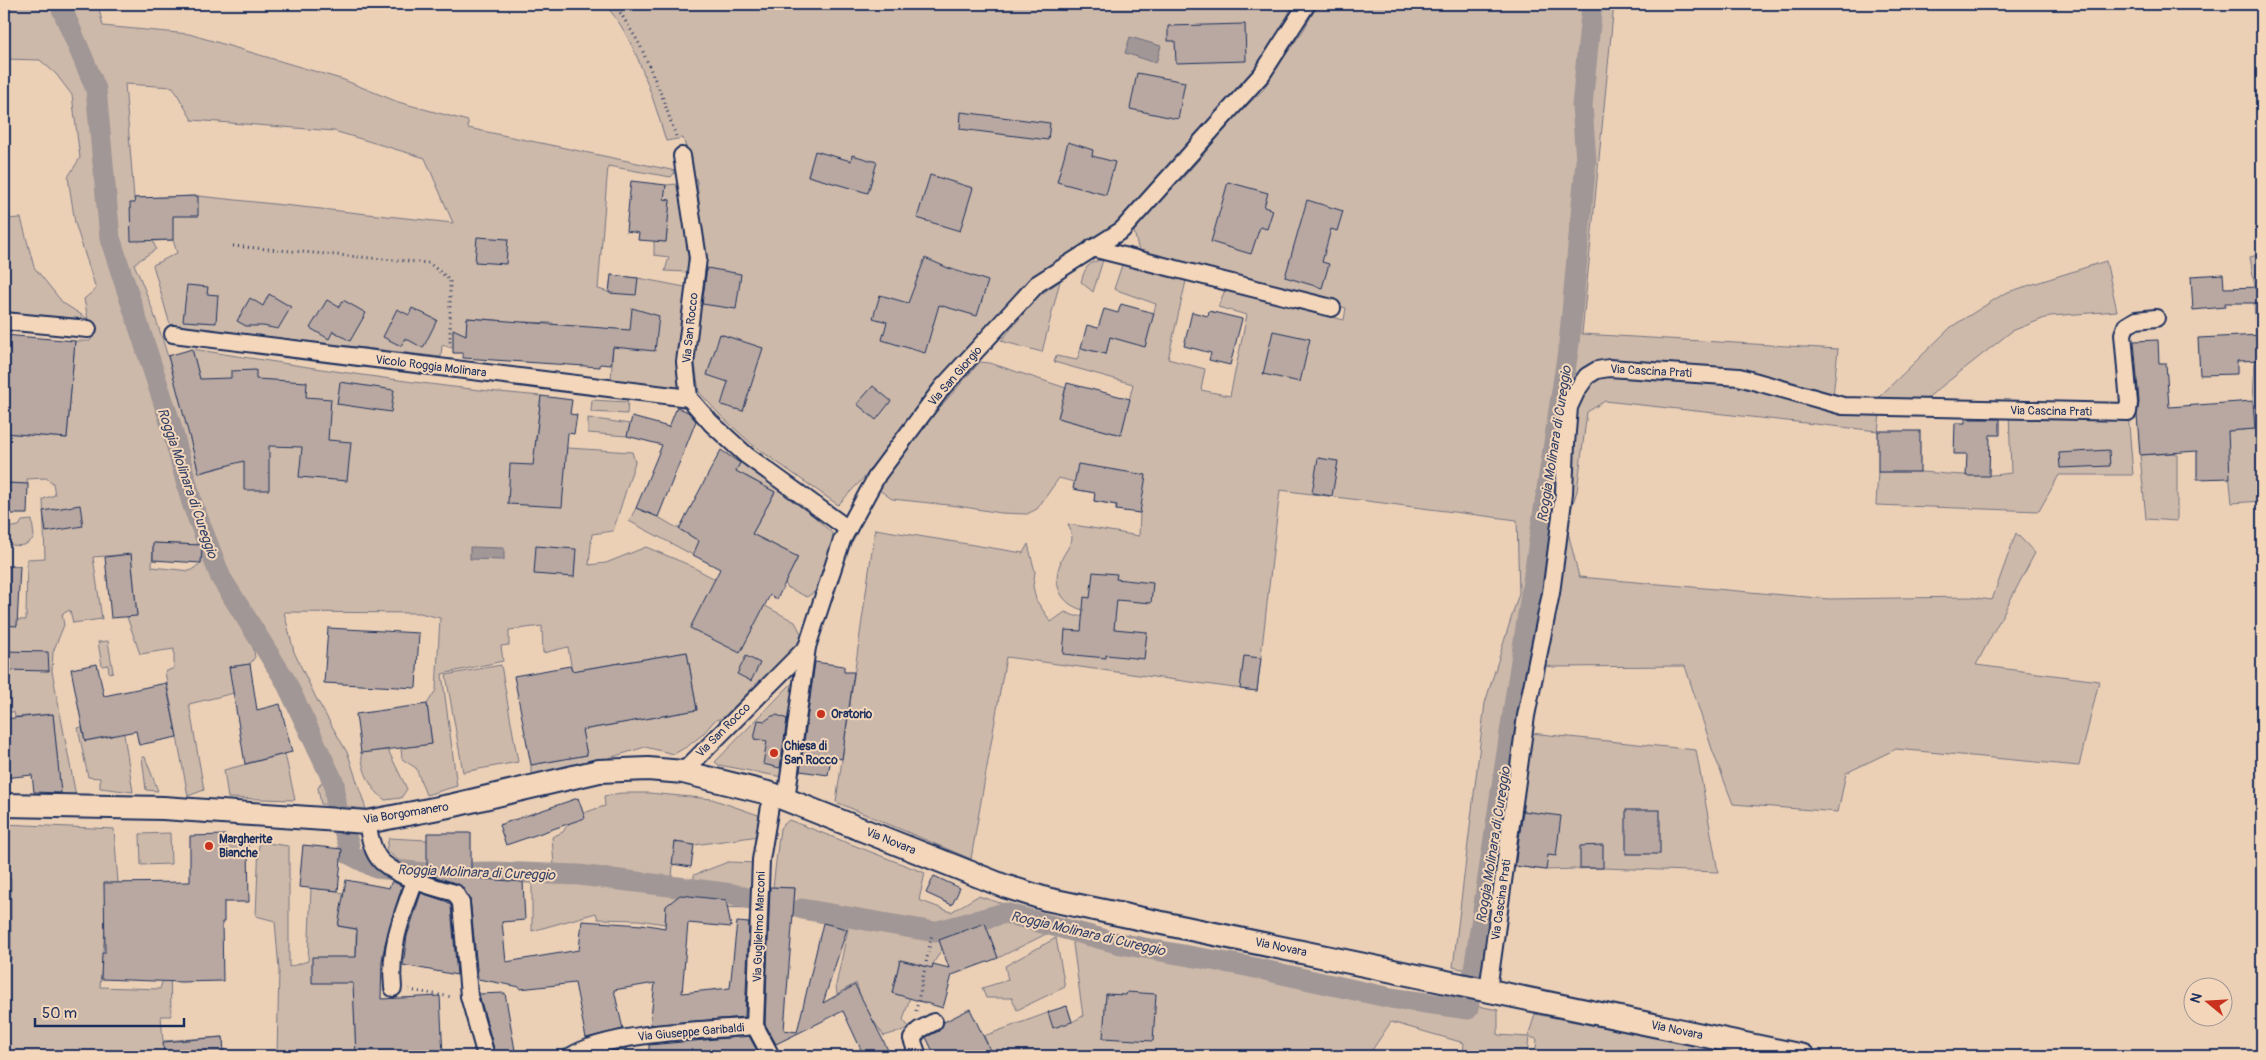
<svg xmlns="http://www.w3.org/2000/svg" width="2266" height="1060" font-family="Pangolin,sans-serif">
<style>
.green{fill:#cdb9a9;stroke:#747484;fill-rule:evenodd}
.water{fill:#a19796;stroke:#6b6d80}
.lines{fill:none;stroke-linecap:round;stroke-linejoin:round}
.canal{stroke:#a19796;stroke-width:21}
.building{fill:#b8a8a1;stroke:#1b2f5e}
.street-casing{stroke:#1b2f5e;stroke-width:20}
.secondary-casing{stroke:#1b2f5e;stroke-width:26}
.path{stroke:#1b2f5e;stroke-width:3;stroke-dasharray:1 4;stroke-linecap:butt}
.street{stroke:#f4d7ba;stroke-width:16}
.secondary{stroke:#f4d7ba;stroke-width:22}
.poi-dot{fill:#c8321e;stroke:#f4d7ba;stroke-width:2}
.labels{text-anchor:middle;stroke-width:4;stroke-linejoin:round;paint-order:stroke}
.street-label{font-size:12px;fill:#1b2f5e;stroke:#f4d7ba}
.poi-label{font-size:12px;font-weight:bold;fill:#1b2f5e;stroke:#f4d7ba;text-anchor:start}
.water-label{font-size:14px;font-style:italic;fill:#364469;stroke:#f4d7ba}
</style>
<rect width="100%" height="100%" fill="#ebd0b6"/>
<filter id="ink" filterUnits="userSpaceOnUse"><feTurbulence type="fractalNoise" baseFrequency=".02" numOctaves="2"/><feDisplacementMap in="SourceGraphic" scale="10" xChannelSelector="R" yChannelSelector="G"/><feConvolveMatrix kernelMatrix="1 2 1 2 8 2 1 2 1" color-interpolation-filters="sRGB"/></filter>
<g filter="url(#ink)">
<g class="green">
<path d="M4,4H98L103,26L189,34L344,80L398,102L468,121V128L676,171L671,177L608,166L598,289L609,292L611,275L638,278L690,288L678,390L611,383L613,346L552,344L553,323L523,322L522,341L497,320L467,318L466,338H454L453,348L442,345L441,357L170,325L153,265L177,253L173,240L153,241L156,249L134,264C164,331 181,402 199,473L223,467L192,349C308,367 423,386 541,396L535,446L632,452L635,462L613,531L592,534L589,565L606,563L646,547L687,564L795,622L804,639L728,717L715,720L702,735L688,746L674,754L645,747L596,762L531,777V765L587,755L582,730L697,710L687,652L572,671L568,647L543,653L542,626L509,630V645L501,646L503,661L442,674L457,786L426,795L416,768L402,759L401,748L432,744L427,704L436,690L440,618L420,613L284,612L294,652L316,698L348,754L366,809L321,804L318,788L326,775L318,742L291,678L268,649L235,587L221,596L251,637L255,657L250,664L229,667L234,693L189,704L204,790L188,796L165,672L174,668V649L140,654L127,617L137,615L131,554L93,557L102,619L73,623L70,610L62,614L64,625L53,652L52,671L76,796L61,798L53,714L15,717L14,712H4V619L26,620L27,559L45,558L43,499L55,495L53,483L46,478L27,479L28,484L4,483V433L67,438L75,341H90L97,329L88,319L4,314V219L21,218L34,267L63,303L88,319L84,299L96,289L75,223L68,177L80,158L72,95L56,74L40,60L4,59ZM125,84L173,87L192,120L334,131L425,158L453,223L198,196L134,198ZM153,543L202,545L201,563L190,571L152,567Z"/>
<path d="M604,4H1292V7L1257,72L1172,168L1118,222L1035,276L872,469L838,505L754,446L721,416L699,392L695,364L699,316L697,303L704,249L697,182L683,138L666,141C654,101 634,33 604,4Z"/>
<path d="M1318,4H1421L1422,7L1424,4H1614L1582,334L1838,349L1832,406L1880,414L1878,431L1605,401L1587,412L1577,491L1566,524L1579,577L1829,599L1970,597L1992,600L2016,533L2035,553L1976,665L2099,681L2079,766L1896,749L1846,773L1838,812L1733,804L1712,749L1685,666L1553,667L1527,663L1485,974L1453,967L1485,703L1519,593L1517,520L1280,490L1257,691L1006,657L971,859L836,802L875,529L1023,553L1028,544L1035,572L1033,586L1036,600L1051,622L1065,612L1075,616H1082L1083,610C1061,604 1052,585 1060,564C1062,555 1070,547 1072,539C1072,533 1070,529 1068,524L1139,536L1140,513L1116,510V505L1094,501L1095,493L1074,489V482L1059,478L1037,509L1027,514L1001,513L958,506L892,499L879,490L885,478L933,415L980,362L990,363L1066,388L1058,418L1121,435L1133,384L1054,362L1056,356L1077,360L1081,348L1106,354L1110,337L1145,346L1156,304L1114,289L1122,265L1186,281L1168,359L1205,369L1201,390L1230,396L1247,315L1218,307L1225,290L1344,320L1346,308L1139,251L1133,228L1181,180L1239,113L1264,89L1276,67L1303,31Z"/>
<polygon points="677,184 688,243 688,272 665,271 669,257 654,255 654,241 666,242 670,200 664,199 666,185"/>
<polygon points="2262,254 2262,287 2255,288 2250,257"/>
<path d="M1103,260L1093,292L1081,282C1085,268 1088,261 1103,260Z"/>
<polygon points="2106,261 2117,311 2050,316 2012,331 1922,402 1877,399 1951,327 2005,293"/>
<polygon points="1060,281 1042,352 1001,341 1037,297"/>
<polygon points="2254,303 2262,303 2262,335 2256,335"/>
<polygon points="2255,360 2262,360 2262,501 2232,503 2229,472 2198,433 2255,429 2253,401"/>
<polygon points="592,400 628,402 627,414 591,412"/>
<path d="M2009,410L2128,412L2133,475H2059L2039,511L1876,505L1878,472C1892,472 1907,471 1921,472C1952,474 1980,478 2011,473Z"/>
<polygon points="588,418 630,424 627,436 588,433"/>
<polygon points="2177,453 2177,521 2146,519 2140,455"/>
<polygon points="741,461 806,509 833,534 823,586 807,597 787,587 785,583 798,557 752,534 775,492 746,476 733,501 723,495"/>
<polygon points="636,508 658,517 700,541 693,555 629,521"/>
<path d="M32,520L34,537C26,548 18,546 5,544L6,528L19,526L22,521Z"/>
<polygon points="108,641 113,672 109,673 108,665 102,666 98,642"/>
<polygon points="501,665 518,762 463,772 446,675"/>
<polygon points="795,680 782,777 719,765 715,762"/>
<polygon points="119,703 133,792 100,788 100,778 88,777 78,728 82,727 85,741 112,736"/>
<polygon points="1530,733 1696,750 1718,872 1603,868 1546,870 1515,866"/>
<path d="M388,750L407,789L401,798L385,800C370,788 363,773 361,753Z"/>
<polygon points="285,754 295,800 228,798 224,770"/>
<polygon points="142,757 145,757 158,791 146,790"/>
<path d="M621,793H649L712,799L761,816L759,836L694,845L675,842L671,890L694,886V875L728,862L757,863L753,908L666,906L665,924L639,920L598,919L596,913L532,931V878L519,877L518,864L554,866L552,837L563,832C571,816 588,811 605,806L604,796Z"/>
<polygon points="789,820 925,873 919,900 951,912 978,896 1055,920 1054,930 998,958 985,923 939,940 942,949 933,964 930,974 923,965 900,960 892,993 910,997 903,1020 910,1028 884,1036 864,1007 856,983 837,994 836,985 848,929 793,915 795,888 773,887 780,828"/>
<polygon points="4,824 114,829 118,883 105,930 100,987 160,989 170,957 171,1016 161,1016 163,1041 223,1037 224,1056 4,1056 4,961 11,960 11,879 4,878"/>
<polygon points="170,833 171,864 141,865 140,834"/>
<polygon points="389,838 427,840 451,871 451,882 420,878 386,850"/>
<polygon points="259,842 289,846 289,967 308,961 311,888 338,891 344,895 338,926 359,930 356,935 356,994 354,998 356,1056 277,1056 279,970 275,921 256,916"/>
<polygon points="1070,923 1498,1010 1498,1035 1528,1037 1535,1014 1748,1056 1535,1056 1537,1039 1529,1037 1527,1056 1463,1056 1464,1043 1391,1022 1368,1056 984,1056 991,1052 984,1036 1067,1006 1072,1022 1083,1016"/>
<polygon points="1056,938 1065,987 1017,1010 1012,998 986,998 982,988 1008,980 1005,966"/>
</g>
<g class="water">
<polygon points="1130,37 1161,46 1156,63 1125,53"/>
<polygon points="470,547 504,548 504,560 470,559"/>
</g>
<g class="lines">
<g class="canal">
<polyline points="60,4 96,89 110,238 170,422 192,503 221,578 285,680 334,783 337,810 349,845 347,853 376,868 425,873 495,872 579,875 686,888 732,894 763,902"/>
<polyline points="802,909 935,932 1005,913 1121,944 1246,966 1391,998 1468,1009 1569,344 1586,161 1582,106 1592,4"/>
</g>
</g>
<g class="building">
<polygon points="1245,24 1246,61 1176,63 1175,41 1168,41 1168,26"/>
<polygon points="1137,73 1185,82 1178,119 1130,109"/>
<polygon points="961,112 1050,123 1048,140 960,129"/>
<polygon points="1068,142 1093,150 1092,156 1115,162 1106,195 1057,182"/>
<polygon points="815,151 851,161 852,155 877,162 868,193 808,176"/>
<polygon points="930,175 973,188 960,231 917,218"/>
<polygon points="631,181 666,185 664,199 670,200 666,242 638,240 639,233 626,231"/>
<polygon points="1228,182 1268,193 1264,207 1273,210 1267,229 1260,227 1251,254 1211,242"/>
<polygon points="198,196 198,216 173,216 173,240 131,241 130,203 135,203 134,198"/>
<polygon points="1307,200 1343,211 1337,231 1331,229 1322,262 1329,264 1322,288 1285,277"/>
<polygon points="477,237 508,239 506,264 475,262"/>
<polygon points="925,258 948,268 988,281 977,316 939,305 925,353 882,340 887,322 873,318 880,295 908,303"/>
<polygon points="707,268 741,274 736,309 702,304"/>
<polygon points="2223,274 2224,288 2262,287 2262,303 2225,303 2225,307 2193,310 2191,276"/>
<polygon points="611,275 638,278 636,295 609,293"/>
<polygon points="187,285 208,287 207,294 218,295 216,323 183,321"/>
<polygon points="269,294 291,307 278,329 263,326 246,326 237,321 250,298 263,306"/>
<polygon points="327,300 339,307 343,300 366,313 350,341 333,331 329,339 310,328"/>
<polygon points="1121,304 1154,313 1145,347 1110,337 1106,354 1081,348 1087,325 1098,328 1104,309 1118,313"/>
<polygon points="412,308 437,320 423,348 405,338 401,346 383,337 397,309 409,315"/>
<polygon points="632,308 659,316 655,351 613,347 611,365 600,364 600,367 463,358 463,353 453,353 453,329 466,335 467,318 630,330"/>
<polygon points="1209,311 1242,319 1230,365 1209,360 1211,353 1184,346 1192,312 1208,316"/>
<polygon points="1273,331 1310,339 1300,382 1263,374"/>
<polygon points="720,334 763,348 743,411 721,405 728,382 707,375"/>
<polygon points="4,335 75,341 67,438 4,433"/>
<polygon points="2262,335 2262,360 2237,361 2237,374 2200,375 2198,338"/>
<polygon points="2158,340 2159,363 2166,363 2169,407 2253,401 2255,429 2228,431 2230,478 2197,479 2197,451 2140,455 2137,415 2139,402 2134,341"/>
<polygon points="192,349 200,379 231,378 231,371 256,370 256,379 307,382 306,397 331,399 328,440 351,442 347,481 299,477 302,447 269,446 269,490 244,490 244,461 199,473 168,356"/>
<polygon points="340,382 394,390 391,412 337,404"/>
<polygon points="1067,383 1130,399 1121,435 1058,418"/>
<polygon points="873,386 891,401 876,420 857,404"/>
<polygon points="541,396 572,400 570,414 577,415 574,434 568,433 562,507 508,504 510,464 533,465"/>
<polygon points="677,407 688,412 696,421 658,517 636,508 662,445 627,436 632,417 669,427"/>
<polygon points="1965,419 2000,419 2000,435 1990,435 1989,476 1966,476 1967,454 1954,454 1955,423 1965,423"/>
<rect x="1878" y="431" width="42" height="41"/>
<polygon points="721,450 740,463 736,471 775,492 752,534 798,557 777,599 770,595 740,653 690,628 720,569 693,555 699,541 679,529"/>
<polygon points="2109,450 2110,466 2060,468 2059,453"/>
<polygon points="1318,458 1338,461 1332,496 1312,493"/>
<polygon points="1078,464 1146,475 1140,513 1116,510 1117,505 1094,501 1095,493 1073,489"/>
<polygon points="4,483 28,484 27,514 4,514"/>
<polygon points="80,505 83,526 46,532 43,511"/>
<polygon points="153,543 202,545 201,563 153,560"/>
<polygon points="536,546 576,549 574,577 534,574"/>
<polygon points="131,554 137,616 111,618 105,557"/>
<polygon points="4,566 20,566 17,626 4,625"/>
<polygon points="1093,572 1117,574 1116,579 1153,583 1151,603 1117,600 1114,629 1147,632 1144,659 1106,655 1106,658 1063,654 1065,630 1081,631 1084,597 1090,598"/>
<polygon points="328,628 419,633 416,688 324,683"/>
<polygon points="4,651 48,652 49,671 4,670"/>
<polygon points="687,652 697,710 582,730 587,755 531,765 514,676 570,666 572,671"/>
<polygon points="746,656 760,663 751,681 737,674"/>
<polygon points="1244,656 1261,658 1257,691 1240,689"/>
<polygon points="815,662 844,666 844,672 854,672 842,759 831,757 828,775 800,771"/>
<polygon points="97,664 104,696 166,683 177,737 139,745 136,731 85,741 71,669"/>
<polygon points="250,664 257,710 280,704 292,752 245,764 229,667"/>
<polygon points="427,704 432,744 361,753 356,714"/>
<polygon points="53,714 61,793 34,792 32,775 4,778 4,719"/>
<polygon points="777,715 787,719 780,768 763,764 767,741 754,739 758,720 765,721 772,716"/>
<polygon points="578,798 585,818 506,845 499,825"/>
<rect x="1626" y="810" width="34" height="44"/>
<polygon points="1523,811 1561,816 1556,856 1548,855 1546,870 1515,866"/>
<polygon points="427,833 471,833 471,878 523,882 525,920 502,922 506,962 579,950 582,921 642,925 642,924 665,928 666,906 680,895 726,900 731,927 688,923 682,993 730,988 737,922 749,923 745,1017 650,1025 655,983 614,990 623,1029 586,1038 575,983 520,989 520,987 478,979 470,898 458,884 427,874"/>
<polygon points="225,835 225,844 248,844 249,902 224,902 224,922 222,922 223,981 181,982 101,979 102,953 105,953 104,883 190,882 190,836"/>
<polygon points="675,842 694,845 691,867 672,864"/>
<polygon points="303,845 342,849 338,891 299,887"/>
<polygon points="1603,845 1603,868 1580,868 1580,846"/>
<polygon points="934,876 960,888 952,905 926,893"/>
<polygon points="346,880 389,888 392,881 402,886 385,944 382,961 381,999 440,996 443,1056 356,1056 353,983 312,983 312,957 356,957 357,929 338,926"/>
<polygon points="770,887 795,888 784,1030 797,1032 823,923 847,929 823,1003 855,985 891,1056 864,1056 843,1011 776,1044 765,1024"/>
<polygon points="421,893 448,902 451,906 457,975 403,965 407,936"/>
<polygon points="985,923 998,958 952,975 943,1008 892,993 900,960 932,968 933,964 949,968 939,940"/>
<polygon points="1127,992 1156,994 1153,1041 1103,1038 1106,994 1126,995"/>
<polygon points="505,993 516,1056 496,1056 479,994"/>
<polygon points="1067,1006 1072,1022 1053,1028 1048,1012"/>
<polygon points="970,1009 993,1056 935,1056 926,1037 939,1031 944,1022"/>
<polygon points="749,1036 760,1056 649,1056 649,1045"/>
<polygon points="223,1037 224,1056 164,1056 163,1042"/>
<polygon points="627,1048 629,1056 595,1056 613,1051"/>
</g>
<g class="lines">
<g class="street-casing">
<g id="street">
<polyline points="682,156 698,258 685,362 689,398 711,423 746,455 848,529"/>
<polyline points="1092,248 1332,308"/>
<polyline points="4,321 88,329"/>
<polyline points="173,334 689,398"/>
<polyline points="683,772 807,647"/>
<polyline points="786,800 807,647 842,540 878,474 942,388 1037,284 1122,230 1262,74 1307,4"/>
<path d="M367,822C369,834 372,853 382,862C402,879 430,886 455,893L461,903L469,996L486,1056"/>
<path d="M393,988C389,948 401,918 415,881"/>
<polyline points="1488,990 1526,716 1551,593 1564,493 1566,444 1569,407 1577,390 1587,376 1597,370 1609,368 1739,377 1843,406 2128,412 2129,403 2123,334 2126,326 2136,320 2156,318"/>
<path d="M571,1056C613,1031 704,1031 755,1026"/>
<polyline points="771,1056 755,1026 761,860 772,794"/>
<polyline points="918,1056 912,1039 919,1030 934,1022"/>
</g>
</g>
<g class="secondary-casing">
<polyline id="secondary" points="4,805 163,808 367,822 454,805 599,771 648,769 683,772 772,794 1004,886 1046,899 1803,1056"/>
</g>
<g class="path">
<polyline points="615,4 640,45 662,96 677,139"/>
<polyline points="233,246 429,263 450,280 450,350"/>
<polyline points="409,990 452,997"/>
<polyline points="916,1011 932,934"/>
</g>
<use href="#street" class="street"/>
<use href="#secondary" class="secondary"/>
</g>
</g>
<g class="poi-dot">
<circle cx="821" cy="714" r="5"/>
<circle cx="774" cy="753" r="5"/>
<circle cx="209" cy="846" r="5"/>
</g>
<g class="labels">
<g class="street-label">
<text transform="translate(690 328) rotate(-84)" y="4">Via San Rocco</text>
<text transform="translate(431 366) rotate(7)" y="4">Vicolo Roggia Molinara</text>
<text transform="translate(1651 371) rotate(3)" y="4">Via Cascina Prati</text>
<text transform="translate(955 376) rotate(-49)" y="4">Via San Giorgio</text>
<text transform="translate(2051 411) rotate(1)" y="4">Via Cascina Prati</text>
<text transform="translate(723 730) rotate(-45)" y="4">Via San Rocco</text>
<text transform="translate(406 813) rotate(-9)" y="4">Via Borgomanero</text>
<text transform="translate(891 841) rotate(22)" y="4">Via Novara</text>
<text transform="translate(1501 900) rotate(-82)" y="4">Via Cascina Prati</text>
<text transform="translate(759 927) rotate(-88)" y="4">Via Guglielmo Marconi</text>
<text transform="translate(1281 947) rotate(12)" y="4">Via Novara</text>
<text transform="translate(1677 1030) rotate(12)" y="4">Via Novara</text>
<text transform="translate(691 1032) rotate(-5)" y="4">Via Giuseppe Garibaldi</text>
</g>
<g class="poi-label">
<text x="831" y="718">Oratorio</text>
<text x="784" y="750">Chiesa di<tspan x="784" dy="14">San Rocco</tspan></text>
<text x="219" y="843">Margherite<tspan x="219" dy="14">Bianche</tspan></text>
</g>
<g class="water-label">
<text transform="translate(1554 444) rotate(-81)" y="5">Roggia Molinara di Cureggio</text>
<text transform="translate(188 483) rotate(71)" y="5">Roggia Molinara di Cureggio</text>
<text transform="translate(1493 845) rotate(-81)" y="5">Roggia Molinara di Cureggio</text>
<text transform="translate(476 872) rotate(2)" y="5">Roggia Molinara di Cureggio</text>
<text transform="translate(1088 933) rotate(13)" y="5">Roggia Molinara di Cureggio</text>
</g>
</g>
<rect width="2266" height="1060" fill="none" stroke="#f4d7ba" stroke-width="20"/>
<rect x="10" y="10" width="2246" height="1040" fill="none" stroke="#1b2f5e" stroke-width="2" filter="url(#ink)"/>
<g transform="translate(2208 1002) rotate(288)"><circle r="24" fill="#f4d7ba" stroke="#9d9495"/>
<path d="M0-4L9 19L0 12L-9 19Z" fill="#c8321e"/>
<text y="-8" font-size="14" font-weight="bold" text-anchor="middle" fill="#1b2f5e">N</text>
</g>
<path d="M35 1018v8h149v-8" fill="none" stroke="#1b2f5e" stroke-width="2.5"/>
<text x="42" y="1018" font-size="15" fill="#1b2f5e" stroke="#f4d7ba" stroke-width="4" paint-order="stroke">50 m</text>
</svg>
